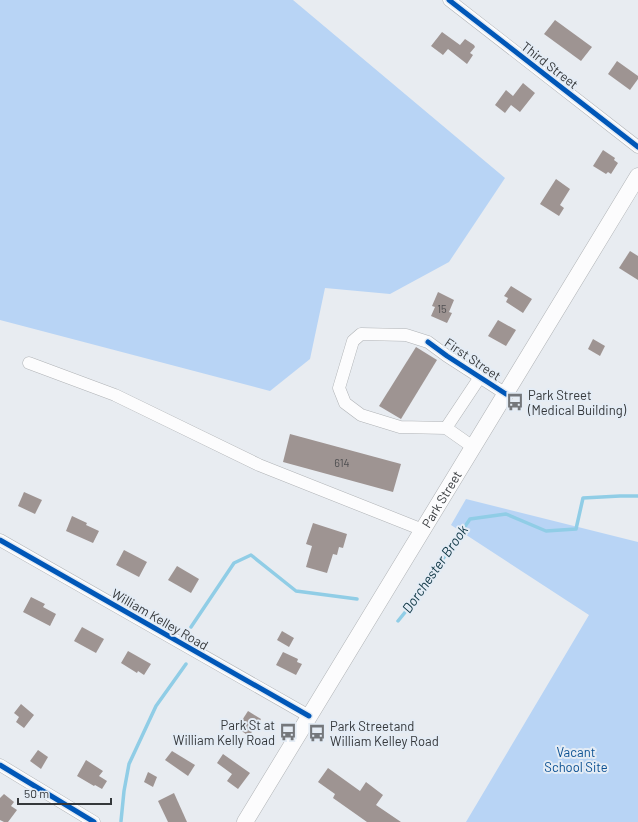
<svg xmlns="http://www.w3.org/2000/svg" width="638" height="822" font-family="Barlow,sans-serif">
<style>
.forest{fill:#b8d4f5}
.lines{fill:none;stroke-linecap:round;stroke-linejoin:round}
.stream{stroke:#90cde6;stroke-width:3.5}
.building{fill:#9e9492}
.minor-casing{stroke:#b0b3b6;stroke-width:13}
.major-casing{stroke:#b0b3b6;stroke-width:17}
.minor{stroke:#fcfcfd;stroke-width:12}
.major{stroke:#fcfcfd;stroke-width:16}
.cycleway-casing{stroke:#e4ecf5;stroke-width:8}
.cycleway{stroke:#0057b8;stroke-width:5}
.labels{text-anchor:middle;stroke-width:4;stroke-linejoin:round;paint-order:stroke}
.number-label{font-size:11px;fill:#4f4f51}
.street-label{font-size:13px;fill:#35383b;stroke:#e4ecf5}
.poi-label{font-size:13px;fill:#35383b;stroke:#e4ecf5;text-anchor:start}
.park-label{font-size:13px;fill:#0b5092;stroke:#e4ecf5}
.water-label{font-size:14px;font-style:italic;fill:#0c3442;stroke:#e4ecf5}
</style>
<rect width="100%" height="100%" fill="#e8ecf1"/>
<g class="forest">
<polygon points="0,0 293,0 505,178 449,262 390,294 325,288 310,359 270,391 0,320"/>
<polygon points="466,499 638,542 638,822 466,822 589,615 451,525"/>
</g>
<g class="lines">
<g class="stream">
<polyline points="398,621 415,600 470,519 506,514 546,531 576,529 583,498 620,496 638,496"/>
<polyline points="191,627 234,563 251,555 296,591 357,599"/>
<polyline points="121,821 124,791 129,764 156,706 186,664"/>
</g>
</g>
<g class="building">
<polygon points="555,20 592,47 581,61 544,34"/>
<polygon points="442,32 460,45 465,39 474,45 475,47 470,53 473,55 467,64 448,49 443,55 431,46"/>
<polygon points="617,61 638,76 638,79 630,90 608,74"/>
<polygon points="523,83 535,93 520,112 511,105 505,113 495,105 506,90 513,96"/>
<polygon points="603,150 615,158 614,160 618,163 611,174 608,172 606,174 593,166"/>
<polygon points="556,179 570,189 560,205 564,208 559,216 540,204"/>
<polygon points="630,251 638,256 638,280 619,268"/>
<polygon points="511,286 532,299 523,313 506,302 508,298 504,296"/>
<polygon points="438,292 454,300 449,312 452,313 447,323 431,316 435,307 432,306"/>
<polygon points="498,320 516,330 506,346 488,336"/>
<polygon points="593,339 605,346 600,356 588,349"/>
<polygon points="416,347 437,360 401,419 379,406"/>
<polygon points="290,434 401,464 393,492 283,462"/>
<polygon points="24,492 42,500 35,514 18,506"/>
<polygon points="72,516 87,523 86,525 99,531 93,543 66,531"/>
<polygon points="313,523 347,534 343,548 339,547 337,555 333,554 327,573 306,567 312,546 306,544"/>
<polygon points="124,550 147,562 139,577 116,565"/>
<polygon points="177,566 199,579 191,593 168,580"/>
<polygon points="31,597 45,604 43,607 56,614 50,626 23,612"/>
<polygon points="82,627 104,639 96,653 74,641"/>
<polygon points="282,631 294,638 289,647 277,640"/>
<polygon points="128,651 151,664 144,675 138,671 137,673 121,663"/>
<polygon points="283,652 298,659 297,662 302,664 296,675 276,665"/>
<polygon points="21,704 34,715 24,728 16,722 19,717 14,713"/>
<polygon points="248,711 261,719 249,736 237,728"/>
<polygon points="38,750 48,757 41,769 30,761"/>
<polygon points="172,751 195,765 188,776 165,760"/>
<polygon points="223,754 250,773 238,789 227,781 232,774 217,763"/>
<polygon points="86,760 103,771 99,776 107,781 102,789 95,785 94,786 77,776"/>
<polygon points="328,768 360,791 366,782 383,795 376,805 401,822 367,822 333,798 335,794 318,782"/>
<polygon points="148,772 157,777 153,787 144,782"/>
<polygon points="174,793 187,822 168,822 158,801"/>
<polygon points="4,794 14,802 11,806 17,810 8,822 4,822 0,820 0,798"/>
</g>
<g class="lines">
<g class="minor-casing">
<g id="minor">
<polyline points="449,0 638,147"/>
<polyline points="29,363 115,395 259,465 423,530"/>
<polyline points="446,428 480,377"/>
<polyline points="473,447 446,428 400,427 361,415 345,403 339,388 353,341 361,334 406,335 428,342 447,356 506,394"/>
<polyline points="0,540 309,716"/>
<polyline points="0,765 94,822"/>
</g>
</g>
<g class="major-casing">
<g id="major">
<path id="s1" d="M245,822L638,176"/>
</g>
</g>
<use href="#minor" class="minor"/>
<use href="#major" class="major"/>
<g class="cycleway-casing">
<g id="cycleway">
<polyline points="449,0 638,147"/>
<polyline points="428,342 447,356 506,394"/>
<polyline points="0,540 309,716"/>
<polyline points="0,765 94,822"/>
</g>
</g>
<use href="#cycleway" class="cycleway"/>
</g>
<defs>
<g id="bus-bare" transform="scale(1.38)"><path d="M-5-6H5V4H4V6H2V4H-2V6H-4V4H-5ZM-3.5-4V0h7V-4ZM-3.5 1.2v1.5H-2V1.2ZM2 1.2v1.5H3.5V1.2Z" fill="#74777b" stroke="#e4ecf5" stroke-width="2.5" paint-order="stroke"/></g>
</defs>
<g fill-rule="evenodd">
<use href="#bus-bare" x="515" y="402"/>
<use href="#bus-bare" x="288" y="732"/>
<use href="#bus-bare" x="317" y="733"/>
</g>
<g class="labels">
<g class="number-label">
<text x="442" y="313">15</text>
<text x="342" y="467">614</text>
</g>
<g class="street-label">
<text transform="translate(550 65) rotate(38)" y="5">Third Street</text>
<text transform="translate(473 359) rotate(34)" y="5">First Street</text>
<text dy="5" stroke="none"><textPath href="#s1" startOffset="378">Park Street</textPath></text>
<text transform="translate(160 619) rotate(30)" y="5">William Kelley Road</text>
</g>
<g class="poi-label">
<text x="528" y="400">Park Street<tspan x="528" dy="15">(Medical Building)</tspan></text>
<text x="275" y="730" text-anchor="end">Park St at<tspan x="275" dy="15">William Kelly Road</tspan></text>
<text x="330" y="731">Park Streetand<tspan x="330" dy="15">William Kelley Road</tspan></text>
</g>
<g class="park-label">
<text x="576" y="757">Vacant<tspan x="576" dy="15">School Site</tspan></text>
</g>
<g class="water-label">
<text transform="translate(435 569) rotate(-55)" y="5">Dorchester Brook</text>
</g>
</g>
<path d="M18 798v6h93v-6" fill="none" stroke="#35383b" stroke-width="2"/>
<text x="24" y="798" font-size="12" fill="#35383b" stroke="#e4ecf5" stroke-width="3" paint-order="stroke">50 m</text>
</svg>
